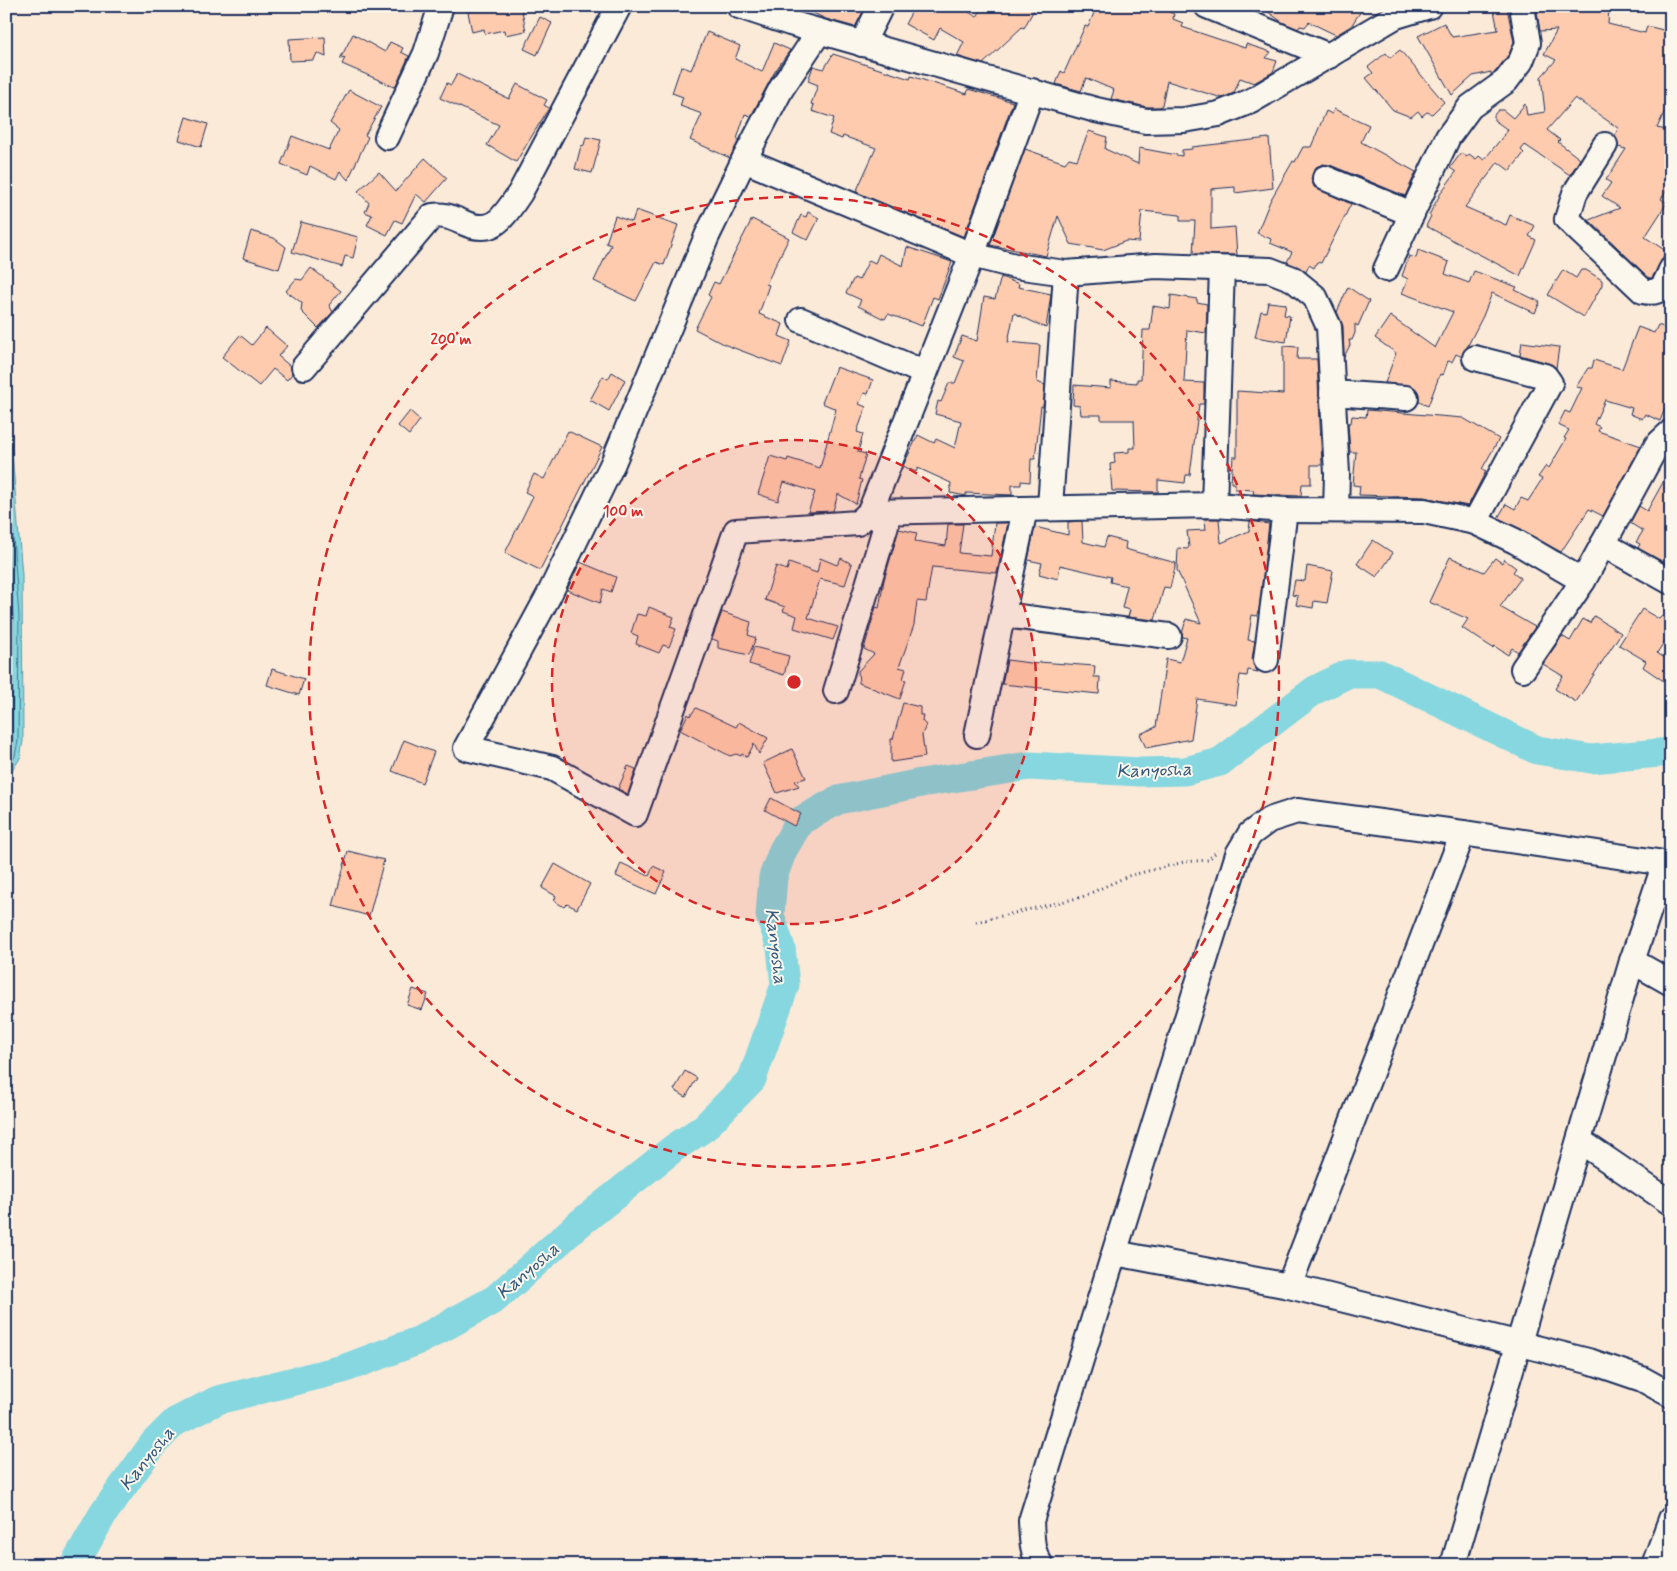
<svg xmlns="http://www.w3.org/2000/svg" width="1677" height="1571" font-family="Mynerve,sans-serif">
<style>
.water{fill:#86d7df;stroke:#5b94ab}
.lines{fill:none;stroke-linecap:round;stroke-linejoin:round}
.shore{stroke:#467292;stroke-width:1}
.river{stroke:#86d7df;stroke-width:29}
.building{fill:#fecbae;stroke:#1b2f5e}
.minor-casing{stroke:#1b2f5e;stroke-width:28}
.path{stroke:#1b2f5e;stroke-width:3;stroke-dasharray:1 4;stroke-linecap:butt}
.minor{stroke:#fbf7ec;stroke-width:24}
.ring{fill:none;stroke:#d62828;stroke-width:2.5;stroke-dasharray:9 6}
.labels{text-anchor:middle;stroke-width:4;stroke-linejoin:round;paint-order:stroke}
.water-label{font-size:19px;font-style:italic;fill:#36597e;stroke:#fbf7ec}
.centre{fill:#d62828;stroke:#fbf7ec;stroke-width:2.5}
.ring-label{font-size:15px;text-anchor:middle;font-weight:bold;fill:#d62828;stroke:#fbf7ec;stroke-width:4;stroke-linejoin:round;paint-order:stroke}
</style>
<rect width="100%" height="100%" fill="#fcead9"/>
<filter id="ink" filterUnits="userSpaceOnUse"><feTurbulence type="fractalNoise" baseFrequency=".02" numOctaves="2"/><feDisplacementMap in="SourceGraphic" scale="10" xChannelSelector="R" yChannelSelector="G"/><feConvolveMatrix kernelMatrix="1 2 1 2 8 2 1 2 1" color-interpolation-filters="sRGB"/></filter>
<g filter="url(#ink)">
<polygon class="water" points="6,379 22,575 23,741 20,758 6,781"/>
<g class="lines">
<g class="shore">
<polyline points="6,445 19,616 18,741 15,756 6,772"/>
<polyline points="6,520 13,616 12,740 6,759"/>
</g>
<polyline class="river" points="74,1565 103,1514 154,1443 175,1422 218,1400 343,1369 420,1340 495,1299 579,1224 674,1148 704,1128 752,1079 785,985 781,948 770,915 773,877 783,850 800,821 838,800 921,783 1029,766 1140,772 1185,771 1220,762 1315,690 1347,674 1380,674 1537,750 1591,759 1671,752"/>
</g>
<g class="building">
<polygon points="495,6 521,6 526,31 505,35 504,30 485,34 484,29 472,32 468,12"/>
<polygon points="798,6 866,6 855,27 826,19"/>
<polygon points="915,6 959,6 977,17 983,6 1036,6 1024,28 1022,27 983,64 957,56 964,42 940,28 934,40 905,24"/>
<polygon points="1097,6 1143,6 1153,10 1155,6 1174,14 1173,19 1183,23 1182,27 1245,48 1246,44 1271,52 1266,58 1277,61 1273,72 1254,83 1240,78 1234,93 1222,98 1167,81 1162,105 1160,107 1147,107 1111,99 1114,90 1086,78 1081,91 1056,84 1061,71 1064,73 1085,26 1088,27"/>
<polygon points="1260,6 1352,6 1361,11 1351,26 1336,35 1309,22 1305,27 1300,26 1298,29 1282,22"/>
<polygon points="1536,6 1570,6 1595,9 1595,6 1609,6 1608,24 1645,33 1647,26 1671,32 1671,98 1657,128 1671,131 1671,184 1661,199 1667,203 1645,237 1666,251 1652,278 1649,278 1589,220 1620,208 1602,196 1611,183 1606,180 1626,149 1618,147 1615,136 1618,128 1575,98 1547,130 1560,140 1558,142 1580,159 1570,175 1525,145 1521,150 1524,153 1510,171 1498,162 1465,207 1506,225 1510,215 1535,226 1529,236 1536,240 1520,276 1426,226 1431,216 1429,215 1442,191 1456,172 1450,168 1461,153 1467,157 1469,154 1476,159 1479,156 1484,160 1508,130 1494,120 1494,115 1498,110 1503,110 1513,118 1525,104 1527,115 1545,112 1541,77 1556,60 1544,54 1557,30 1540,31"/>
<polygon points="1507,8 1514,42 1509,54 1496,71 1491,75 1491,72 1473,76 1452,95 1418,36 1444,23 1452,37 1498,30 1494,11"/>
<polygon points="540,17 552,23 537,55 524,49"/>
<polygon points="707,32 740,46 735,59 762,72 774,43 790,50 774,73 751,116 745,114 737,139 739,140 730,158 690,140 702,114 680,106 683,97 672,93 681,66 691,70"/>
<polygon points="353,34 385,52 390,42 403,48 401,52 409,56 395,87 342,64 345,58 340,59"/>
<polygon points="325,37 326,57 317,53 314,60 290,61 289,39"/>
<polygon points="1400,50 1444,102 1432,114 1427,112 1422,116 1418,111 1411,117 1393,110 1366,78 1373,73 1368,67 1386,53 1390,58"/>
<polygon points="833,54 910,79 911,76 967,94 968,89 1013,102 964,237 856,192 876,148 843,136 842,139 829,134 834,118 812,111 814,105 811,104 818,85 808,81 813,66 824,69"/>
<polygon points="457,74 509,99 517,84 547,100 544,105 549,108 516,162 487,145 499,125 440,98 447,83 451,85"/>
<polygon points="349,90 381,107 365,135 368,137 348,180 340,171 336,179 310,166 307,175 281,164 292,136 329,150 339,130 330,123"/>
<polygon points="1334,109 1369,125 1361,142 1416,172 1405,196 1330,165 1323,164 1316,167 1311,179 1314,187 1351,204 1321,263 1317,262 1314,268 1309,265 1306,272 1287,262 1292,252 1270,243 1271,239 1257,233 1270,201 1293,161 1295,162 1303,147 1311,147 1326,111 1332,114"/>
<polygon points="186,117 208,124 201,147 179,140"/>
<polygon points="1089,131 1107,137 1105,149 1138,164 1139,148 1182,156 1182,150 1192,149 1192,147 1269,138 1273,188 1235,193 1235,187 1211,189 1211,229 1235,227 1237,255 1193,254 1195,221 1180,221 1180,215 1142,211 1139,242 1126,241 1103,250 1071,244 1058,216 1046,256 990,245 1025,149 1065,163 1069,158 1077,160"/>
<polygon points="586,137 601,140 592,173 575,169 581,146 584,145"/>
<polygon points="425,158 447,178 426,202 416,194 402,223 395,220 387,235 367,225 372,215 365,212 369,203 358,191 379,172 396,191"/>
<polygon points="636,210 678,225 664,265 656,262 636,301 594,281 611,245 606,243 615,216 632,222"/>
<polygon points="808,212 819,218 808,240 793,232 801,215 806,217"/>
<polygon points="752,219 789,238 766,284 769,285 759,314 783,324 779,336 791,341 782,366 726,345 695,329 711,297 708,295 714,282 719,284"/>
<polygon points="301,222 358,237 353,258 345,256 342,267 292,252"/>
<polygon points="251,231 274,238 286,247 279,269 243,258"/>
<polygon points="907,247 952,262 938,299 933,297 922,326 888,314 885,319 882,318 858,306 861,300 846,293 854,278 859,280 869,260 875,263 879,254 903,266"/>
<polygon points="1418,250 1449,262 1445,274 1469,283 1474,271 1517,287 1515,290 1540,302 1535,313 1492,293 1483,316 1462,357 1456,354 1452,362 1448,361 1443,375 1440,374 1428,406 1419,402 1418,392 1413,386 1385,383 1396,353 1375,338 1390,316 1435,348 1453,312 1402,293 1408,279 1402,276 1409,256 1416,258"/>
<polygon points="311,268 341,291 329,305 333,312 318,328 301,311 302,303 286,291 296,279 302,280"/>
<polygon points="1563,270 1576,278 1581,270 1586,270 1602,280 1602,285 1584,317 1548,295"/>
<polygon points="1001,277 1019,284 1018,287 1051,294 1046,328 1014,313 1008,342 1040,345 1037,382 1045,385 1043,407 1041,406 1035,459 1031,459 1030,482 1021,481 1021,485 1012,485 1012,495 966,493 966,496 950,493 951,483 918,468 916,472 903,466 918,435 934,443 936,439 955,448 961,421 935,414 938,401 941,402 949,383 955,383 964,361 954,357 962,336 977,341 984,297 995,299"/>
<polygon points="1348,287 1369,301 1358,326 1355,324 1355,333 1352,340 1349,340 1350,345 1344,357 1343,326 1337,312"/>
<polygon points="1171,295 1197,299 1197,302 1207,304 1206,333 1187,330 1184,382 1204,383 1204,404 1199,404 1190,475 1186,475 1185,483 1158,480 1158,492 1112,491 1110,464 1115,463 1114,453 1129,452 1129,448 1135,448 1134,420 1101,420 1101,415 1081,415 1080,406 1073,405 1074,385 1111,388 1111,381 1137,383 1137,379 1141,379 1143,330 1150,330 1153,306 1170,309"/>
<polygon points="1268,302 1286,304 1284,315 1290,316 1286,342 1255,337 1261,311 1266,312"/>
<polygon points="1658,325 1671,330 1671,408 1666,406 1660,421 1645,414 1642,419 1630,414 1632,408 1605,400 1594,424 1600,427 1598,431 1641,446 1603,516 1589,509 1561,552 1498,518 1506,504 1515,509 1521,498 1528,501 1542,479 1538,477 1546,466 1549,468 1566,439 1564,438 1569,430 1558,425 1565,411 1570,413 1582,388 1576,387 1588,368 1592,368 1594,360 1622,369 1638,327 1654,333"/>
<polygon points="266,328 287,346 278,356 291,367 292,374 287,380 273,369 259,386 222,357 240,335 252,345"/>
<polygon points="1522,342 1559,347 1556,368 1548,363 1520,355"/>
<polygon points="1283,346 1298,347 1297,359 1317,359 1322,465 1311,465 1311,484 1302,484 1301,496 1253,494 1254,490 1235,489 1235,483 1231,483 1233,457 1237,457 1237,391 1283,394"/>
<polygon points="836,367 873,380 868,394 864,393 859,404 866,407 857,432 863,434 858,452 866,454 859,479 862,480 856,504 838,494 833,511 808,512 815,492 784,482 778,501 758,494 770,456 787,461 788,458 820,468 836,409 822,403"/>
<polygon points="612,372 625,380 609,411 590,400 603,376 608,379"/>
<polygon points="1367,410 1463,418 1499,439 1482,469 1486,471 1468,506 1424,497 1359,495 1360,486 1353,485 1356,452 1350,452 1348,423 1351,423 1352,416 1366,417"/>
<polygon points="410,411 420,420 409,435 398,426"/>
<polygon points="568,431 602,447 540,570 505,553 533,496 525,492 534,474 544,479"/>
<polygon points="1671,468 1671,566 1638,548 1640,544 1636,542 1643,531 1630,523 1639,506 1647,511"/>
<polygon points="1205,519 1219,519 1221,543 1249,531 1250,521 1269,524 1259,610 1256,616 1252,615 1248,640 1255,641 1252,659 1254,666 1258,672 1248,670 1247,676 1240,675 1236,705 1197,699 1191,739 1146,748 1140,734 1156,727 1166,659 1180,662 1187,638 1183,637 1182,634 1186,619 1201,623 1177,570 1178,548 1187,549 1189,547 1187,531 1206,530"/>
<polygon points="1082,521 1083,542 1104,547 1107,537 1126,542 1125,549 1176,563 1170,588 1164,587 1155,620 1128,617 1130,610 1122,608 1127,586 1110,582 1111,577 1060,565 1058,579 1039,574 1042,563 1028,560 1035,527 1068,535 1068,522"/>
<polygon points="995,523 1008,523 997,573 932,567 926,602 917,601 914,625 899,667 906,669 903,679 906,680 900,699 859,683 858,671 874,654 864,649 876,607 879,608 884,580 899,529 917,533 915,541 946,546 948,524 963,524 959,553 991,556"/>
<polygon points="1373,540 1393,553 1377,577 1357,564"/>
<polygon points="1450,557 1484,572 1495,558 1502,563 1504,559 1516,568 1513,572 1521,578 1500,607 1535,627 1518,652 1512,648 1508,655 1494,646 1493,648 1462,628 1468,619 1429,602"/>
<polygon points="820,558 837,565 841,558 852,564 845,585 820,579 808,618 838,627 833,640 794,628 797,616 783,611 785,607 765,600 776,566 787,570 789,563 817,573"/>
<polygon points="580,562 616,577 611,592 603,589 600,603 567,590"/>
<polygon points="1307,566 1333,571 1327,603 1314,601 1313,608 1296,605 1298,596 1292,595 1295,580 1305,581"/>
<polygon points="649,607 674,617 670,627 676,629 669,647 663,645 659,653 636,644 638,636 631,633 637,614 646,616"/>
<polygon points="1642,609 1659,619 1662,616 1671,622 1671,631 1657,653 1671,662 1671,686 1643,667 1646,661 1619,645"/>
<polygon points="722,612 751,622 748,635 756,638 749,655 718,648 718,641 712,639"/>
<polygon points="1594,616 1621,633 1576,702 1555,689 1563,676 1543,664 1562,636 1570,641 1583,619 1590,623"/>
<polygon points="754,647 789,656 784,675 749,664"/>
<polygon points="1007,660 1038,664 1039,662 1095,666 1094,677 1100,677 1099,694 1002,684"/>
<polygon points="272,669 304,679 299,695 267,685"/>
<polygon points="903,703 920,707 920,715 923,715 922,721 926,725 922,735 925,757 891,762 891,739 893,739"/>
<polygon points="696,708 736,727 739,722 768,738 759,754 754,744 747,757 742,754 741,756 736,754 730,756 680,730 688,714 690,716"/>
<polygon points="404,740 434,752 422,783 392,771"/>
<polygon points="792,749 806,778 795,781 799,786 777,793 763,763"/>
<polygon points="628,766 636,769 628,794 618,789"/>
<polygon points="771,798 801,814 794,826 765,810"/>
<polygon points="348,851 384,860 369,916 333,906"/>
<polygon points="621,863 649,876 653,866 666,872 656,894 616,876"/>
<polygon points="555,864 590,884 577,909 567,904 564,907 554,901 556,896 542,888"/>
<polygon points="413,989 428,994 422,1010 407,1005"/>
<polygon points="685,1071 697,1078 686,1097 674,1090"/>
</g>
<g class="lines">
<g class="minor-casing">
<g id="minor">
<polyline points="739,6 790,23 1096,110 1146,121 1184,120 1219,114 1251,101 1396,16 1429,6"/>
<polyline points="1207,6 1329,56"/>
<polyline points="819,32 781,89 744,160 707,236 613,463 549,595 466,748 552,768 635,814 736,531 858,523 870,512 1214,505 1285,510 1424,511 1475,522 1515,541 1583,581"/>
<polyline points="862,44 881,6"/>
<polyline points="387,137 426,53 441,6"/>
<path d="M1605,145L1575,193L1567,219L1643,291C1661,295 1665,285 1671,270"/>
<polyline points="744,160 972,255 1015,266 1066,273 1156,266 1270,270 1293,279 1315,297 1329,327 1337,474 1336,510"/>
<polyline points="1325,178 1412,214"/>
<polyline points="1386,269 1448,137 1470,107 1506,81 1521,61 1528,43 1522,6"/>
<polyline points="801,320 925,373"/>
<path d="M304,367L432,216C444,214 450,217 462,222C494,237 503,217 520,193L619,6"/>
<polyline points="1332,393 1406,398"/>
<polyline points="1214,505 1222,269"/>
<polyline points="1050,507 1066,273"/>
<polyline points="1475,522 1550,383 1545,376 1475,358"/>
<polyline points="1603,544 1671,582"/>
<polyline points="1004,615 1169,636"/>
<polyline points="1266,660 1285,510"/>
<polyline points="1523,669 1583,581 1657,445 1671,432"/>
<polyline points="836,691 886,525 870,512 972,255 1032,91"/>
<polyline points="977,735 1025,509"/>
<polyline points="1632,961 1671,983"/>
<polyline points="1580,1141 1671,1203"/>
<polyline points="1115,1253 1289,1286 1592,1362 1642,1379 1671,1395"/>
<polyline points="1289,1286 1463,833"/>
<path d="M1041,1565C1031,1552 1032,1536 1031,1521L1238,854L1250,834L1269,820L1297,811L1463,833L1671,864"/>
<polyline points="1453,1565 1632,961 1665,863"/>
<polyline points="1654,1565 1671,1519"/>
</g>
</g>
<polyline class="path" points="976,922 1082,897 1128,876 1184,862 1208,860 1218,850"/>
<use href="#minor" class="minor"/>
</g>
</g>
<circle cx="794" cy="682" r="242" fill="#d62828" fill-opacity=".12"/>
<g class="ring">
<circle cx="794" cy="682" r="242"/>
<circle cx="794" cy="682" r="485"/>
</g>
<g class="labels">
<g class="water-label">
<text transform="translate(1154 769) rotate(-2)" y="7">Kanyosha</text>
<text transform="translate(777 946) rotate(83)" y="7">Kanyosha</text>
<text transform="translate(527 1270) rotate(-41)" y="7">Kanyosha</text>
<text transform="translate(146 1458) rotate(-51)" y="7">Kanyosha</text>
</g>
</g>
<circle cx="794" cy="682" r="8" class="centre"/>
<g class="ring-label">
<text x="451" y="344">200 m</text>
<text x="623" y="516">100 m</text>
</g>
<rect width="1677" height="1571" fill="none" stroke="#fbf7ec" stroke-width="25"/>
<rect x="12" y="12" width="1652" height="1546" fill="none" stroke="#1b2f5e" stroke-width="2" filter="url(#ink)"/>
</svg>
